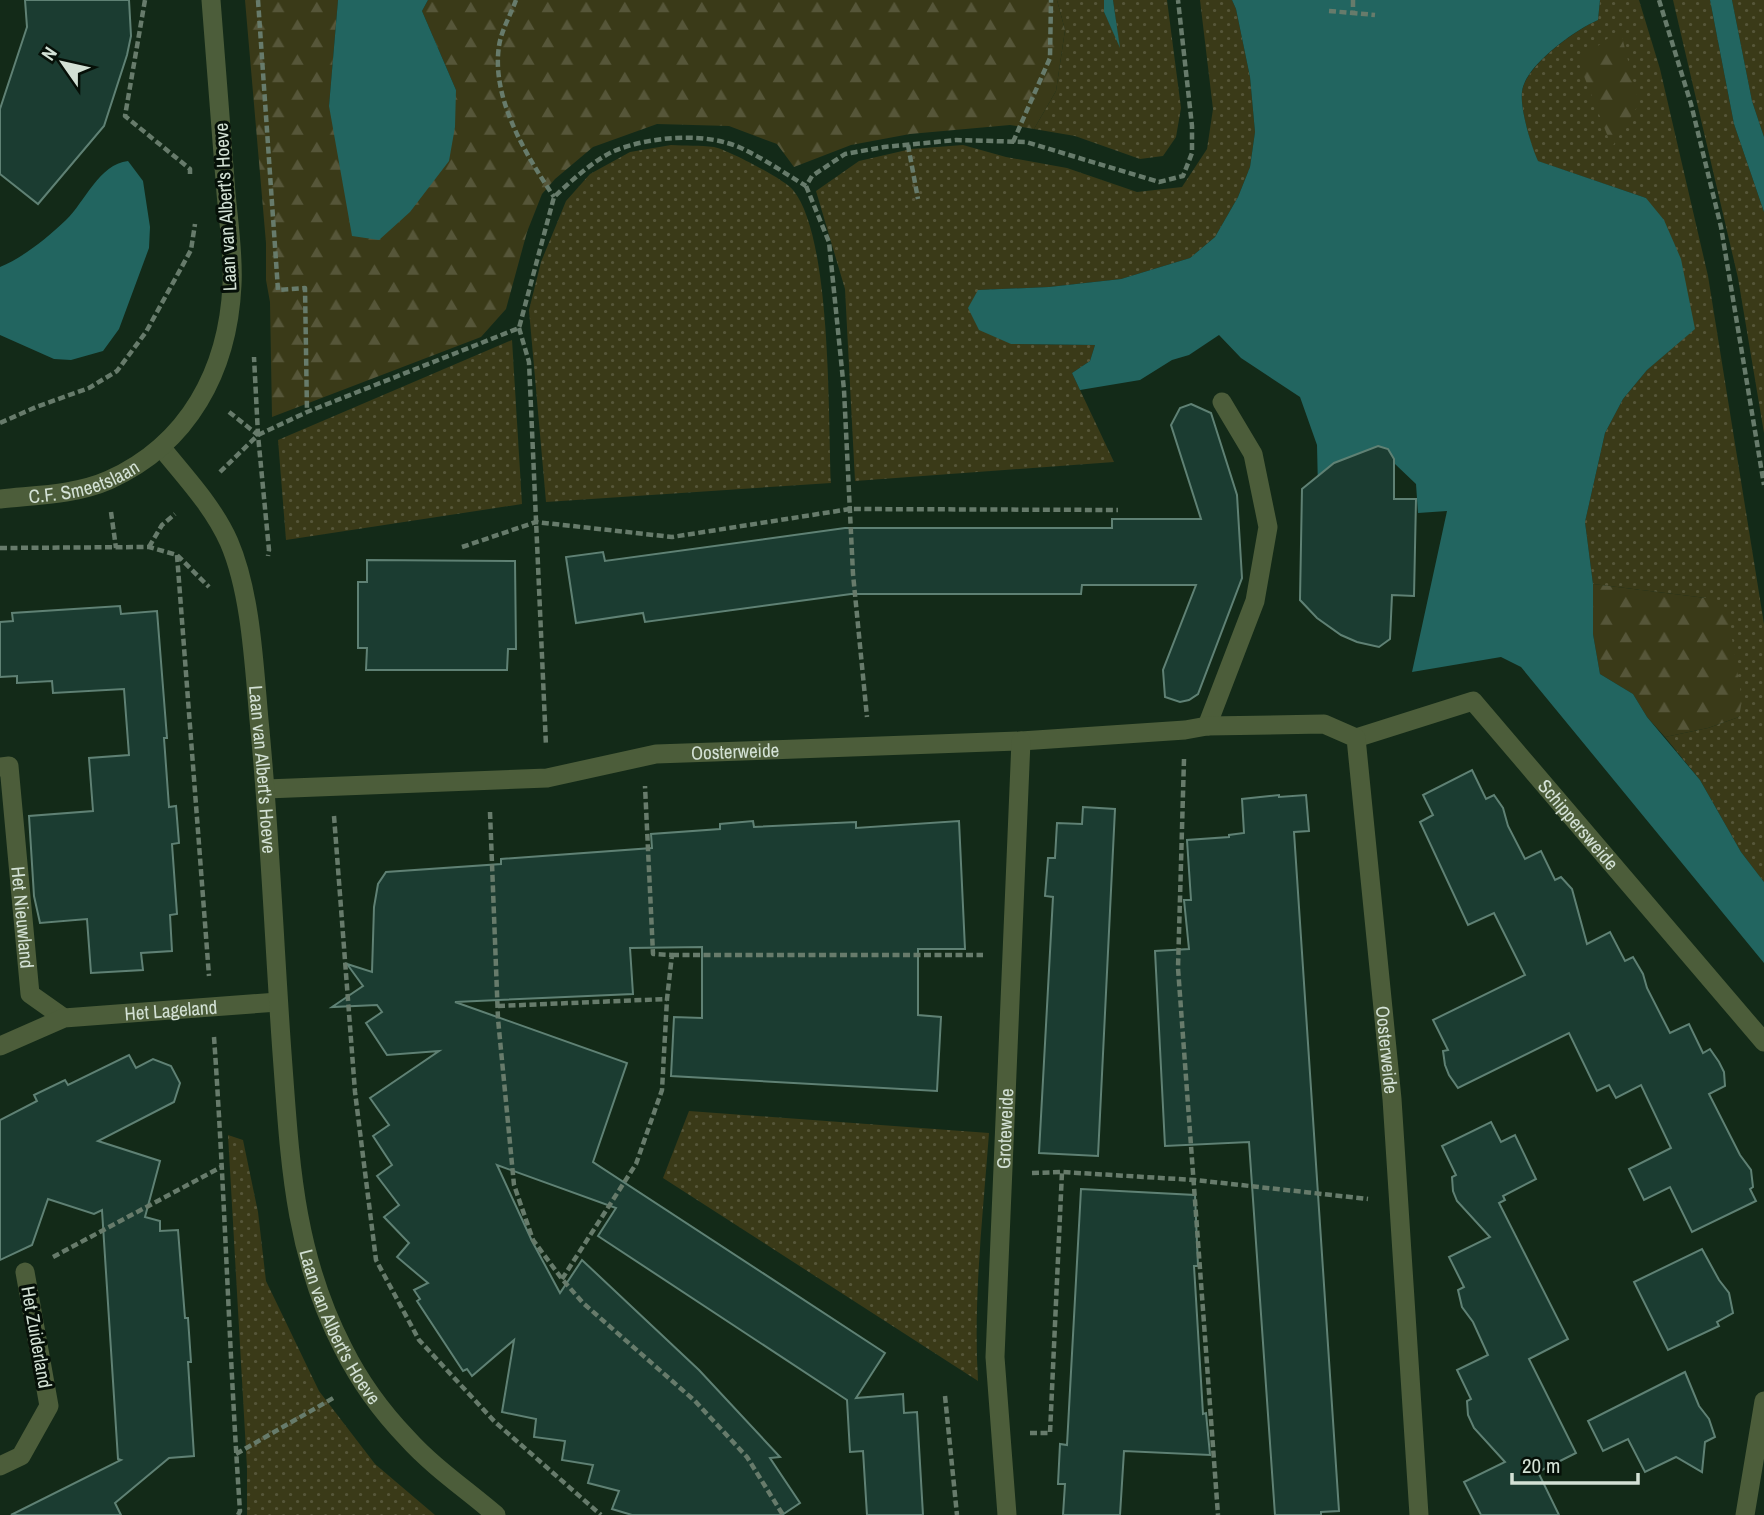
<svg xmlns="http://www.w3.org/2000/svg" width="1764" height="1515" font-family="'Archivo Narrow',sans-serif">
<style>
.grass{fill:url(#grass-dots)}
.forest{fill:url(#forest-firs)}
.water{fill:#226560}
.building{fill:#1b3c31;stroke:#5f8174;stroke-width:2}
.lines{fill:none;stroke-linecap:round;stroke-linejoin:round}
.path{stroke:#677b6b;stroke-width:4.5;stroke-dasharray:7 3.5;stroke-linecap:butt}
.minor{stroke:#4c5d3a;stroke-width:19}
.tertiary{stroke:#4c5d3a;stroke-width:19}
.labels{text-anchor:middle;stroke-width:6;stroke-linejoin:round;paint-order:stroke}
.street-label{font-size:19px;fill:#d3e1d5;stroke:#061008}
</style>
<defs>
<pattern id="grass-dots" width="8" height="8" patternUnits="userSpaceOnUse" patternTransform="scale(1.75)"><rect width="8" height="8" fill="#3a3a18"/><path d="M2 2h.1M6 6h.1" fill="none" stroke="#565639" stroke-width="1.8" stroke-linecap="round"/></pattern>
<pattern id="forest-firs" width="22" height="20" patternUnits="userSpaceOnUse" patternTransform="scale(1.75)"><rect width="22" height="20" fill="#3a3a18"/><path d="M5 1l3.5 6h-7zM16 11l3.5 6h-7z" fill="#565639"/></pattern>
</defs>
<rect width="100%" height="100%" fill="#132a18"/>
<g class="grass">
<polygon points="1057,0 1104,0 1104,12 1119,44 1113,0 1167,0 1181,108 1176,137 1163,156 1140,159 1075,136 1034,129 1056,91 1065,30"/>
<polygon points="1200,0 1232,0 1236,9 1250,77 1255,132 1250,167 1238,197 1215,237 1190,258 1121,279 1049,287 978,290 1011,344 1095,345 1090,361 1072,373 1114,462 855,481 845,289 816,191 859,161 911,149 963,145 1006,157 1067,168 1137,192 1182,187 1207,149 1213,109"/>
<path d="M1600,0H1639L1660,69L1708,276L1764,624V882L1741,852L1700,780L1665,737L1708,728L1739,717L1706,598L1593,584L1585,522L1605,433L1623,399L1647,370L1694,329L1646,198L1537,161C1531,145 1520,109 1522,92C1525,66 1575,30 1598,20Z"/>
<polygon points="1673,0 1710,0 1734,124 1764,212 1764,433 1738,278"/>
<polygon points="1732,0 1764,0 1764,137 1752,101"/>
<path d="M671,145C685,146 700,145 714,147C728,150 784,179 793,190C832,237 828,417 831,483L546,502L529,310L541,262L566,201L590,174L630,152Z"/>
<polygon points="512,340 522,504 286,540 278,440"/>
<path d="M689,1111L989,1133C983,1215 973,1299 978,1381L663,1178Z"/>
<polygon points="228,1135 243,1140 258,1212 266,1281 319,1391 375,1464 435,1515 247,1515 247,1468"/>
</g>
<g class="forest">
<polygon points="245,0 338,0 329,106 456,90 422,11 428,0 1057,0 1065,30 1056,91 1034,129 1010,125 910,134 851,145 794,167 777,144 729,126 657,124 593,147 555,179 542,194 527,232 506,309 481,337 272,417 270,302 266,280 266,243"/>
<polygon points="1620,29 1639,104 1612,147 1578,61"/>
<polygon points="1593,584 1706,598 1727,608 1742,700 1739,717 1708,728 1665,737 1647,717 1633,694 1600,674 1593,634"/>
</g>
<g class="water">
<polygon points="338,0 428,0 422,11 456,90 455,127 449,161 410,212 379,240 352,236 329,106"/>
<polygon points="1104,0 1113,0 1120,48 1104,12"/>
<path d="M1232,0H1600L1598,20C1575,30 1524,66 1522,92C1520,109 1531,145 1538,161L1646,198L1664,220L1681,259L1695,329L1647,370L1623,399L1605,433L1585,522L1593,584V634L1600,674L1633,694L1647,717L1700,780L1741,852L1764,882V963L1521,667L1501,657L1412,672L1447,511L1418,513L1416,484L1395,464L1351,469L1318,489L1317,445L1300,397L1241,358L1219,335L1189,355L1172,360L1140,380L1080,390L1072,373L1090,361L1095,345L1011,344L979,330L968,308L978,290L1049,287L1121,279L1190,258L1215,237L1238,197L1250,167L1255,132L1250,77L1236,9Z"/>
<polygon points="1710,0 1732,0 1752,101 1764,137 1764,212 1734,124"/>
<path d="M128,161L143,181L150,227L149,248L119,329L103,351L71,360L54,359L0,335V267C24,257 47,238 66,220C85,202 99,164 128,161Z"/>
</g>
<g class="building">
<polygon points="25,0 129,0 131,36 127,55 104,126 38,204 0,174 0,109 27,27"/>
<polygon points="1191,404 1211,413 1237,495 1242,578 1198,694 1189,700 1180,702 1165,697 1163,670 1196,585 1082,585 1081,594 851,594 645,622 643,613 576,623 566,557 603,552 605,561 845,528 1112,528 1112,519 1201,519 1171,425 1180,408"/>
<polygon points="1378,446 1388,449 1394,459 1394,499 1416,499 1414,596 1392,595 1390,639 1379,647 1357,642 1341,635 1317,618 1300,600 1302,489 1334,463"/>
<polygon points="367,560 515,561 516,649 508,649 507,670 366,670 367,648 358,648 358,582 367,582"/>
<polygon points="120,606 121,614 157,611 167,738 164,738 169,807 176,806 179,843 172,844 177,914 170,915 172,951 141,953 143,970 91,973 87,919 40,923 34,896 29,816 93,811 89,758 129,755 124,689 53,693 52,681 17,683 17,676 0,677 0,622 13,621 12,613"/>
<polygon points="1472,770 1486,799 1494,795 1503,808 1508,826 1525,859 1541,851 1555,880 1561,877 1572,889 1587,944 1610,932 1625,961 1633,957 1643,974 1647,988 1670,1033 1689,1024 1703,1053 1710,1049 1719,1062 1724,1072 1725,1086 1709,1094 1740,1155 1751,1170 1753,1187 1750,1189 1756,1201 1692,1232 1670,1187 1644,1200 1629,1169 1671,1148 1641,1085 1616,1098 1609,1085 1597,1091 1569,1033 1458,1088 1449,1075 1445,1065 1443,1051 1448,1050 1433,1020 1525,975 1494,913 1468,925 1420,822 1433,815 1423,795"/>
<polygon points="1279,795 1279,797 1306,795 1309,831 1294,832 1339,1511 1321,1512 1321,1515 1275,1515 1249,1142 1165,1146 1155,951 1189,949 1184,900 1191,900 1187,840 1229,837 1229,835 1244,833 1242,799"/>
<polygon points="1083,807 1115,809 1098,1156 1039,1153 1053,897 1045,896 1048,858 1055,858 1057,823 1082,824"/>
<polygon points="753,821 754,827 856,822 856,828 959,821 965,949 918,949 918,1015 941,1017 937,1091 671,1076 674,1017 702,1018 702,947 630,948 633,994 455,1002 627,1063 593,1162 885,1353 856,1398 903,1394 904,1413 917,1412 923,1515 867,1515 863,1451 850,1452 847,1400 598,1236 616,1208 497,1165 532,1241 560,1293 582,1260 699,1370 780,1457 770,1458 800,1503 782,1515 632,1515 612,1509 619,1491 588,1483 593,1465 562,1460 565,1441 534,1437 536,1419 502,1412 514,1340 472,1376 467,1369 463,1371 417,1301 420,1299 414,1290 428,1283 397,1257 409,1243 384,1217 399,1205 377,1176 392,1165 373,1136 389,1125 370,1098 439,1051 387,1055 366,1023 382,1012 377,1005 332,1007 363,986 347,964 372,972 374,907 378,884 386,872 501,864 501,859 652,848 651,834 720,829 720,824"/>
<polygon points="129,1055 136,1068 153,1059 171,1066 180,1083 174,1102 98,1141 160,1161 145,1217 160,1221 160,1231 178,1230 185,1318 188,1318 191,1362 188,1362 194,1456 169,1458 115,1503 121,1515 11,1515 121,1460 118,1459 102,1210 94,1214 48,1199 32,1245 0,1260 0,1120 37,1101 34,1095 65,1080 68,1085"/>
<polygon points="1491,1122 1501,1142 1515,1135 1536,1179 1503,1196 1505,1200 1499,1203 1568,1339 1529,1359 1576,1453 1538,1472 1559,1515 1481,1515 1464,1482 1505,1462 1474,1428 1468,1415 1467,1401 1471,1399 1457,1370 1488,1355 1473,1322 1462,1307 1458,1290 1464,1287 1449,1257 1490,1237 1457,1201 1453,1191 1452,1177 1456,1175 1442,1146"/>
<polygon points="1081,1189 1195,1195 1198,1266 1194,1266 1203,1414 1206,1413 1210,1455 1124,1451 1120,1515 1063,1515 1065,1484 1058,1484 1060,1444 1067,1445"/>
<polygon points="1702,1249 1719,1280 1729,1293 1733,1313 1717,1322 1719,1326 1668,1350 1634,1282"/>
<polygon points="1685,1372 1699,1406 1709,1419 1715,1437 1705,1442 1702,1472 1676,1457 1645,1472 1628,1439 1603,1451 1588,1421"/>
</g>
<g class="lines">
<g class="path">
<polyline points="145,0 125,116 190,169 190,174"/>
<polyline points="258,0 278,290 305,288 307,412"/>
<path d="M516,0C511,14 501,31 499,46C491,98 526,155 554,197"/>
<polyline points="1353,0 1353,13 1375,15"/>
<polyline points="1659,0 1691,104 1721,227 1764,485"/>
<polyline points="1329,11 1353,13"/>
<polyline points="1013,142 1050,58 1051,0"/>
<polyline points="908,145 918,199"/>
<polyline points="806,186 829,242 844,390 853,574 867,717"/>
<polyline points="519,328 529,362 546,746"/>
<polyline points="229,412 258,435 269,550 268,556"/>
<polyline points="0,423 36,407 89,388 117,371 146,332 191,250 195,224"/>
<path d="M258,435L307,412L519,328L554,197C570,182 594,160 614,151C651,136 709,131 745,150C766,160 786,174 806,186L812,176L845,154L884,147L956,140L1026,142L1159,182L1183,176L1192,153V126L1178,0"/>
<polyline points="220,472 258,435 254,357"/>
<polyline points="111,512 116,548"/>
<polyline points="149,547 162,525 175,514"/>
<polyline points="462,547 536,522 672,537 850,509 1118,510"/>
<polyline points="0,548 149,547 177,555 209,587"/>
<polyline points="177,555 209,976"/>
<polyline points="1184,759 1178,968 1218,1515"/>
<polyline points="490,812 498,1019 514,1185 533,1240 562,1279 583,1303 695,1401 747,1457 783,1515"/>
<polyline points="334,816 355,1092 376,1260 419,1340 495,1422 601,1515"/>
<polyline points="672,955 983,955"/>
<polyline points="498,1006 667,999"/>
<path d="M214,1037C225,1195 229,1353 240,1511L238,1515"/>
<polyline points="1032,1173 1062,1172 1195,1180 1368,1199"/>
<polyline points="53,1257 223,1166"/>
<polyline points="562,1279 636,1164 662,1090 667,999 672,955 653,954 645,786"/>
<polyline points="945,1396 957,1515"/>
<polyline points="1030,1433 1050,1433 1062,1172"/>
<polyline points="236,1454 335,1397"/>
</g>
<g class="minor">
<polyline points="1207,726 1255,601 1268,527 1253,454 1222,402"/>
<path id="s1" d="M1356,738L1473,701L1764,1042"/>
<path id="s2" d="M0,767L9,766L30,994L64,1018"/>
<path id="s3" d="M266,789L547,778L656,754L1021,741L1185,730L1207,726L1324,724L1356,738L1392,1099L1419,1515"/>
<path id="s4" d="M0,1046L64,1018L278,1002"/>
<polyline points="0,1466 21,1456 49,1406 25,1272"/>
<path id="s5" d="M1007,1515L995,1357L1021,741"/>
<polyline points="1745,1515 1764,1401"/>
</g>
<g class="tertiary">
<path id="s6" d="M161,447C185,477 213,506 229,542C251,593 254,665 259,720C270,831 274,942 282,1053C290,1159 293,1251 343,1348C359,1380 382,1412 407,1438C433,1467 467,1490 496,1515"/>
<path id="s7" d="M0,499C36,495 75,495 109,480C189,444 228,370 232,285C234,251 227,214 225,180C220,120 216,60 211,0"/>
</g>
</g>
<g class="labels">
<g class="street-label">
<text transform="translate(225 207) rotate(-93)" y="7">Laan van Albert's Hoeve</text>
<text dy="7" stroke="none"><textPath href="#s7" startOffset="86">C.F. Smeetslaan</textPath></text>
<text dy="7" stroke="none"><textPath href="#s3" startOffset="472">Oosterweide</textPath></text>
<text dy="7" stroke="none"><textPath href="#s6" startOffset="348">Laan van Albert's Hoeve</textPath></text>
<text dy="7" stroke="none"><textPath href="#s1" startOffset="285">Schippersweide</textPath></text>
<text dy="7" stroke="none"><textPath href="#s2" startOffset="161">Het Nieuwland</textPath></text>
<text dy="7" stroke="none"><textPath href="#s4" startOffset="177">Het Lageland</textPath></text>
<text dy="7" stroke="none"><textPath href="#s3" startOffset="1410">Oosterweide</textPath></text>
<text dy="7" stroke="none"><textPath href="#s5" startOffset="387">Groteweide</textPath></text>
<text dy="7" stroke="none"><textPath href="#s6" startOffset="915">Laan van Albert's Hoeve</textPath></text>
<text transform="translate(37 1337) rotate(80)" y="7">Het Zuiderland</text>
</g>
</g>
<g transform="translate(63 63) rotate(304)" stroke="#061008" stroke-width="5" paint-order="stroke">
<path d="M0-5L12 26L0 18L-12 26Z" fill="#d3e1d5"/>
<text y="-10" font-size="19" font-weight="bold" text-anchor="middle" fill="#d3e1d5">N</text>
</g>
<path d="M1512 1473v10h126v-10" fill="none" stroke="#d3e1d5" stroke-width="3.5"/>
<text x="1522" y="1473" font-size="21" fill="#d3e1d5" stroke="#061008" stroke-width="5" paint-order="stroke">20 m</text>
</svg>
